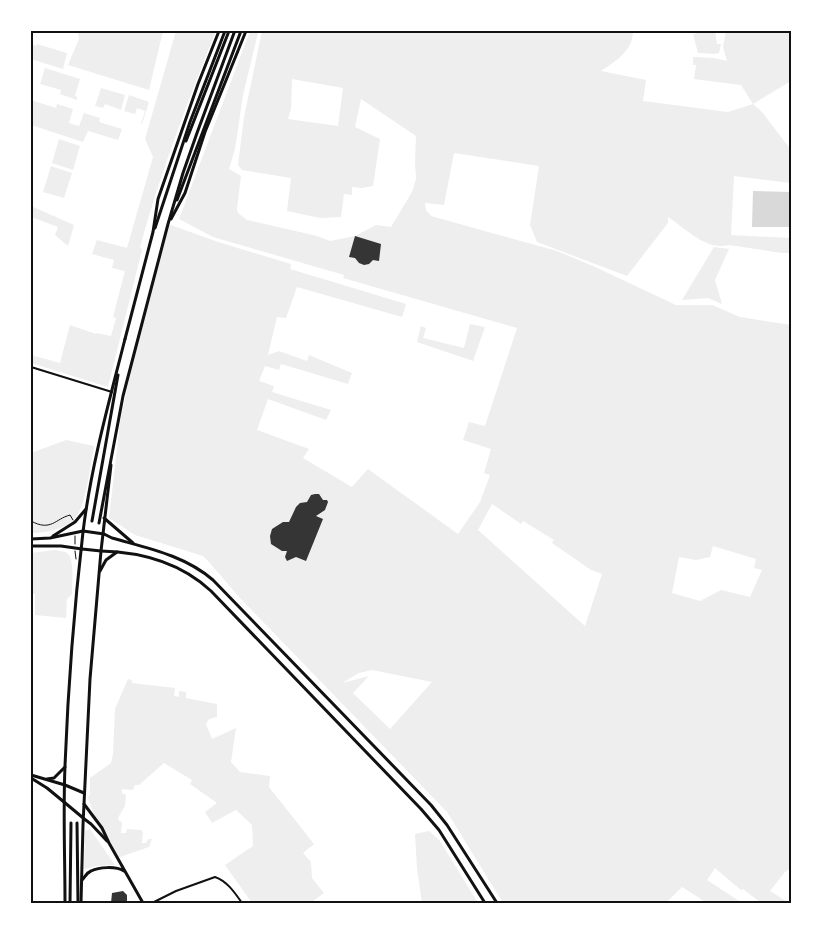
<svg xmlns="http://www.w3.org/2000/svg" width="822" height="934" font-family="'PT Sans',sans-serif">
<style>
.green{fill:#eee;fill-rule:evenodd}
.water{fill:#d9d9d9}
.building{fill:#353535}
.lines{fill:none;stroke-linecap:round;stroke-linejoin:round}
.path{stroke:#111;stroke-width:1}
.minor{stroke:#111;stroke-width:2}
.secondary{stroke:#111;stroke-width:3}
.primary{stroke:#111;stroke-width:3}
.neatline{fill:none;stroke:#111;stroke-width:2}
</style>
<rect width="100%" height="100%" fill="#fff"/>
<g class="green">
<polygon points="78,31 163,31 149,90 68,65 79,39"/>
<path d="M176,31H214L215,33C187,103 160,174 140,247L142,250L108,387L31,363V355L60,363L70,325L96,334V333L111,336L116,318L113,317L125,271L112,268L114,260L92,254L97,240L127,248L153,157L145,139Z"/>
<path d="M250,31H257L258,33L243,95L235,149L229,169L241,176L237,209L238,213L247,220L317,236L330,241L355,236L376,225L391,227L412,192L416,179L415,162L416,136L361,99L355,127L380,139L373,186L362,188L352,187V195L344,194L341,217L320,218L287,211L291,178L242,170L238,165L244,117L262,31H633C633,51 616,61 601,71L646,80L643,101L728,112L753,104L741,85L694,79L696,65H693V57L714,58L727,61L723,47L726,31H791V81L753,104L762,112L791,150V183L734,176L731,235L791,238V253H782L729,245C706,251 685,228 668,217V223L627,276L537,242L530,225L539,166L454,153L444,205L425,203L426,210L431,216L557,251L593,266L676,305H712L740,317L791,325V868L785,872L770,891L789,903H761L743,889L741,890L715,868L707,880L742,903H707L682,887L666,903H503L447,812L240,598L208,561L203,556L135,535L109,518L120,422L137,341L168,224L218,242L291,264L290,269L406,304L402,317L297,287L286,318L277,317L268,355L279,351L307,361L309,355L352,373L348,384L281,364L279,370L265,366L259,381L274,386L272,392L331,410L326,420L268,399L257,430L309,449L303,458L352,487L368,469L458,534L480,502L490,475L484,473L491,449L463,440L469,422L485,426L517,328L343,278L344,275L213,237L179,219ZM292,79L343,88L338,126L288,119L291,109ZM492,504L521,524L523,521L554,540L552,543L591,570L602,574L585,626L478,530ZM713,546L756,559L754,568L762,570L750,597L721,590L700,601L672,593L679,557L696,560L710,557ZM372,670L432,682L390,729L353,693L369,676L342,683L359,673Z"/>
<polygon points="707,31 715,31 717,44 721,44 719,53 715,54 698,53 693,34"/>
<polygon points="31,44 36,46 37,44 67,53 63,69 31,59"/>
<polygon points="45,68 80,79 75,96 77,97 77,100 60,94 61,90 40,84"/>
<polygon points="101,88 125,95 121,110 105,104 103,108 95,106"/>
<polygon points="129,95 149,102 142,124 141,124 145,111 137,108 135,114 124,111"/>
<polygon points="31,100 56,108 57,104 73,109 69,123 79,126 84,113 100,118 99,122 122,129 118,140 88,131 83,142 31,125"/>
<polygon points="59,139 80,146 73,170 52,163"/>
<polygon points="51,166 72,173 64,198 43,192"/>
<polygon points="31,206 74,225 68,246 55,235 58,227 31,217"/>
<polygon points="714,247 729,249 715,280 722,304 708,298 682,300"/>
<polygon points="470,324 485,327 473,361 417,342 421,326 426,328 423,338 464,348"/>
<path d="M66,440L94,446C91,463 86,506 75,518C65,530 45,533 31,533V453Z"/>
<path d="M55,550C59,551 64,551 67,553C75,559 72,584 72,594L67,599L66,618L35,615V594H31V553Z"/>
<path d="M128,679L132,680V683L175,688L174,696L179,697V691L186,692V698L217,704V717L209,719L206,724L212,739L236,728L231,762L240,772L270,776L269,787L314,844L303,853L311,862L312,878L324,893L313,901L314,903H252L225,865L253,846L252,825L236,810L212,823L205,812L217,803L190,784L192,780L164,763L139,785H135L133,790L122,789V793L126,795L125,806L119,816L118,820L122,822L121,833H126L127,829L141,830L143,832L142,843H146L148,839H152L149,847L117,858C103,839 95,819 88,797L90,795V778L111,763L113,754L115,709Z"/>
<polygon points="90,829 115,865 97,866 84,869 85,831"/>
<polygon points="429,831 440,841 478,903 422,903 417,868 415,834"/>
</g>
<polygon class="water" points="753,191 791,192 791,227 752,227"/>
<g class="building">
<polygon points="355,236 381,244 379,261 373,260 369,264 364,265 359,263 355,258 349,257"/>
<polygon points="315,494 319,494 323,500 327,500 328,502 325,510 316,516 323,519 306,561 296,557 287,561 285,557 287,551 282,551 271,544 270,536 272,529 283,522 289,522 296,507 300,503 307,502 311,495"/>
<polygon points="123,891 127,895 127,903 111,903 112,893"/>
</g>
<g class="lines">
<g class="path">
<path d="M31,521C51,532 55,519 70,515L73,520"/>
<polyline points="75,544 75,536"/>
<polyline points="75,551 76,559"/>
</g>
<g class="minor">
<polyline points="31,367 112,392"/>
<path d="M152,903L176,891L215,877C227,881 235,893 242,903"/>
</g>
<g class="secondary">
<polyline points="104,518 133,543"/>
<path d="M104,534L112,538C147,548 184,555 213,580L431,805L447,825L497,903"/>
<polyline points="53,536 75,522 86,509"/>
<polyline points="31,539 50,538 83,531"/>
<polyline points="31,546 61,546 82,549"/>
<path d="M101,551C142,552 181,563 211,591L421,809L439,830L485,903"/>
<polyline points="100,571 106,560 117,552"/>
<polyline points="31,775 65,785"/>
<polyline points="31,778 47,788 64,802"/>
<polyline points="47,779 54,778 65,767"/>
<polyline points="84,804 102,828 109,843 143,903"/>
<polyline points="83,818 91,824 107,841"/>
<path d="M82,880C85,877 86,873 91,871C99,867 116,866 124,871"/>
</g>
<g class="primary">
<polyline points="186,141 229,31"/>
<polyline points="177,200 241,31"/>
<polyline points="171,219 185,193 205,132 246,31"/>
<polyline points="155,228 190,122 225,31"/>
<polyline points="125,339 153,232 158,199 198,84 219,31"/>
<polyline points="92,521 118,375"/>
<polyline points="99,523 123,396 168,224 183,173 197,133 234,33"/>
<polyline points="83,531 104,534"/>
<polyline points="82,549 101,551"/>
<polyline points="65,785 84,793"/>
<polyline points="64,802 82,817"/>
<polyline points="77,823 78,903"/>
<path d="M65,903C65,857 63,812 65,766C68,688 74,609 83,532C91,466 109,402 125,339"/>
<polyline points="70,903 71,823"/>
<polyline points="81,903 83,825 90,679 101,551 111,465"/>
</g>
</g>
<rect width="822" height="934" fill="none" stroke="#ffffff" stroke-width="65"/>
<rect x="32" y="32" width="758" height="870" class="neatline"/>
</svg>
